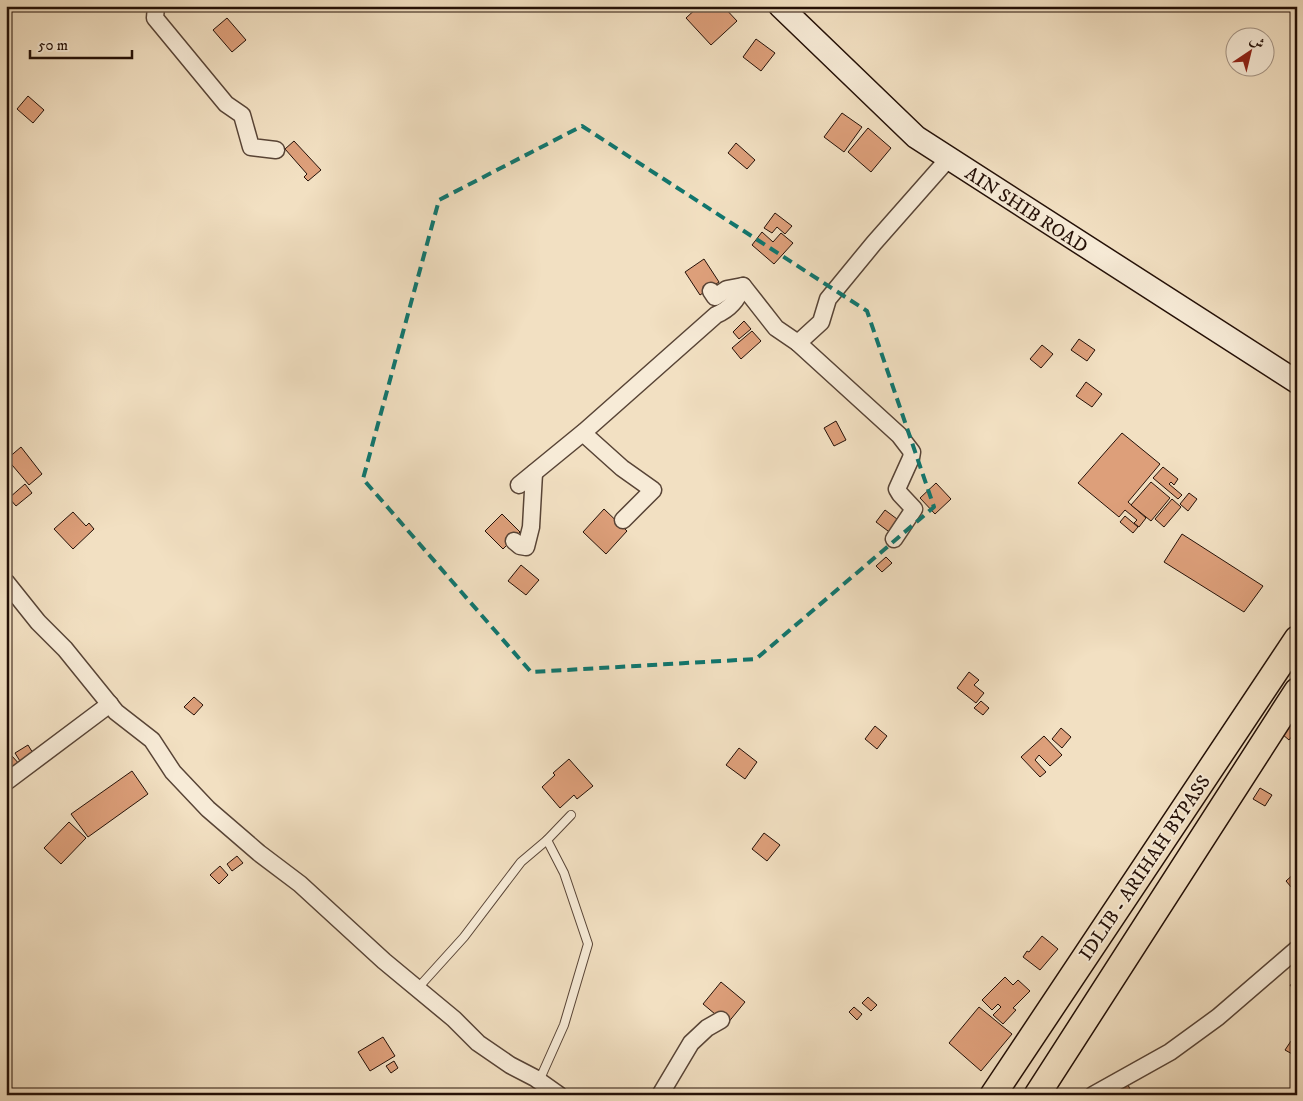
<svg xmlns="http://www.w3.org/2000/svg" width="1303" height="1101" font-family="'IM FELL DW Pica',Amiri,serif">
<style>
.building{fill:#dd9f7a;stroke:#241007}
.lines{fill:none;stroke-linecap:round;stroke-linejoin:round}
.service-casing{stroke:#584436;stroke-width:10}
.minor-casing{stroke:#584436;stroke-width:19}
.secondary-casing{stroke:#241007;stroke-width:25}
.primary-casing{stroke:#241007;stroke-width:28}
.service{stroke:#f7ebd7;stroke-width:8}
.minor{stroke:#f7ebd7;stroke-width:16}
.secondary{stroke:#f7ebd7;stroke-width:22}
.primary{stroke:#f2e0c2;stroke-width:25}
.marked{fill:none;stroke:#0f766e;stroke-width:4;stroke-dasharray:10 6;stroke-linejoin:round}
.labels{text-anchor:middle;stroke-width:4;stroke-linejoin:round;paint-order:stroke}
.street-label{font-size:19px;fill:#241007;stroke:#f7ebd7}
</style>
<rect width="100%" height="100%" fill="#f2e0c2"/>
<filter id="stains"><feTurbulence type="fractalNoise" baseFrequency=".004" numOctaves="4"/><feColorMatrix values="0 0 0 0 .2 0 0 0 0 .09 0 0 0 0 .02 0 0 0 .5 -.17"/></filter>
<radialGradient id="worn" r=".72"><stop offset=".6" stop-color="#630" stop-opacity="0"/><stop offset="1" stop-color="#630" stop-opacity=".3"/></radialGradient>
<g class="building">
<polygon points="699,6 723,6 737,21 711,45 686,18"/>
<polygon points="227,18 246,40 232,52 213,30"/>
<polygon points="756,39 775,53 761,71 743,57"/>
<polygon points="28,96 44,110 33,123 17,109"/>
<polygon points="842,113 862,127 844,152 824,137"/>
<polygon points="868,128 891,148 871,172 848,152"/>
<polygon points="294,141 321,170 308,181 304,177 307,174 285,149"/>
<polygon points="736,143 755,160 747,169 728,153"/>
<polygon points="775,213 792,226 785,234 777,227 772,233 764,228"/>
<polygon points="762,232 773,242 781,233 793,243 774,264 752,245"/>
<polygon points="704,259 719,282 700,295 685,272"/>
<polygon points="744,321 751,329 739,339 733,332"/>
<polygon points="752,331 761,341 741,359 732,348"/>
<polygon points="1079,339 1095,350 1087,361 1071,350"/>
<polygon points="1042,345 1053,354 1041,368 1030,359"/>
<polygon points="1086,382 1102,394 1092,407 1076,396"/>
<polygon points="836,421 846,440 834,446 824,428"/>
<polygon points="1122,433 1160,464 1128,502 1146,518 1139,527 1134,523 1137,520 1125,510 1119,517 1078,483"/>
<polygon points="21,447 42,474 29,485 7,459"/>
<polygon points="1163,467 1178,479 1174,485 1171,482 1169,484 1182,495 1178,499 1153,478"/>
<polygon points="1151,482 1170,498 1151,521 1131,505"/>
<polygon points="936,483 951,499 935,514 920,498"/>
<polygon points="25,484 32,493 16,506 9,498"/>
<polygon points="1189,493 1197,499 1188,511 1180,504"/>
<polygon points="1172,499 1181,507 1164,527 1155,519"/>
<polygon points="604,509 627,531 606,554 583,532"/>
<polygon points="885,510 901,522 892,534 876,522"/>
<polygon points="73,512 86,526 89,523 94,529 73,549 54,529"/>
<polygon points="502,514 520,532 503,549 485,531"/>
<polygon points="1125,516 1138,527 1133,533 1120,522"/>
<polygon points="1182,534 1263,586 1244,612 1164,562"/>
<polygon points="886,557 892,563 882,572 876,566"/>
<polygon points="521,565 539,580 526,595 508,581"/>
<polygon points="969,672 979,680 974,685 984,693 976,703 957,688"/>
<polygon points="194,697 203,705 194,715 184,707"/>
<polygon points="981,701 989,708 983,715 974,708"/>
<polygon points="1296,715 1297,730 1289,740 1282,734"/>
<polygon points="875,726 887,736 877,749 865,739"/>
<polygon points="1061,728 1071,737 1062,748 1052,739"/>
<polygon points="1044,736 1062,755 1050,766 1039,755 1035,760 1046,772 1040,777 1021,757"/>
<polygon points="28,745 36,758 23,766 15,753"/>
<polygon points="739,748 757,762 745,779 726,765"/>
<polygon points="11,755 22,767 12,775 6,768 6,759"/>
<polygon points="569,759 593,786 577,799 574,795 560,808 542,787 555,775 553,773"/>
<polygon points="132,771 148,794 88,837 71,814"/>
<polygon points="1260,788 1272,795 1265,806 1253,799"/>
<polygon points="69,822 86,838 61,864 44,848"/>
<polygon points="764,833 780,845 767,861 752,849"/>
<polygon points="237,856 243,863 232,871 227,864"/>
<polygon points="220,866 228,875 219,884 210,875"/>
<polygon points="1297,871 1297,894 1286,881"/>
<polygon points="1042,936 1058,949 1040,970 1023,957 1027,951 1029,952"/>
<polygon points="1005,977 1013,985 1018,980 1030,991 1013,1008 1016,1010 1003,1024 993,1015 1001,1007 998,1004 992,1010 982,1000"/>
<polygon points="1297,981 1297,994 1290,985"/>
<polygon points="721,982 745,1002 727,1024 703,1004"/>
<polygon points="868,997 877,1005 871,1011 862,1003"/>
<polygon points="854,1007 862,1014 857,1020 849,1012"/>
<polygon points="979,1007 1012,1034 981,1071 949,1043"/>
<polygon points="383,1037 395,1056 370,1071 358,1052"/>
<polygon points="1291,1041 1297,1045 1297,1060 1292,1057 1294,1055 1285,1050"/>
<polygon points="394,1061 398,1068 391,1073 386,1066"/>
<polygon points="1126,1081 1133,1095 1099,1095"/>
</g>
<g class="lines">
<g class="service-casing">
<g id="service">
<polyline points="417,989 464,937 521,862 547,840"/>
<polyline points="539,1081 564,1025 588,944 564,873 547,840 571,815"/>
</g>
</g>
<g class="minor-casing">
<g id="minor">
<polyline points="156,6 155,18 226,104 242,115 251,147 276,150"/>
<polyline points="711,291 715,297 727,289 743,286 776,328 798,343"/>
<polyline points="583,433 622,468 653,490 623,520"/>
<path d="M519,485L585,431L716,315C730,309 737,300 743,286"/>
<polyline points="894,539 914,509 900,494 897,489 911,458 912,452 899,435 798,343 821,322 828,299 874,243 949,158"/>
<polyline points="514,541 520,546 526,547 531,527 534,473"/>
<polyline points="6,582 38,622 65,649 116,712 152,740 173,772 208,809 259,853 300,884 384,961 454,1019 478,1043 510,1065 535,1078 559,1095"/>
<polyline points="6,782 110,704"/>
<polyline points="660,1095 691,1043 707,1028 721,1020"/>
<polyline points="1093,1095 1170,1052 1218,1017 1297,949"/>
</g>
</g>
<g class="secondary-casing">
<polyline id="secondary" points="780,6 916,137 1297,382"/>
</g>
<g class="primary-casing">
<g id="primary">
<polyline points="993,1095 1297,639"/>
<polyline points="1037,1095 1297,691"/>
</g>
</g>
<use href="#service" class="service"/>
<use href="#minor" class="minor"/>
<use href="#secondary" class="secondary"/>
<use href="#primary" class="primary"/>
</g>
<path class="marked" d="M582,126L867,311L934,507L756,659L531,672L363,479L439,200Z"/>
<g class="labels">
<g class="street-label">
<text transform="translate(1027 209) rotate(33)" y="7">AIN SHIB ROAD</text>
<text transform="translate(1144 867) rotate(-56)" y="7">IDLIB - ARIHAH BYPASS</text>
</g>
</g>
<rect width="1303" height="1101" fill="none" stroke="#f2e0c2" stroke-width="25"/>
<rect x="8" y="8" width="1288" height="1086" fill="none" stroke="#241007" stroke-width="2.5"/>
<rect x="12" y="12" width="1278" height="1076" fill="none" stroke="#241007"/>
<g transform="translate(1250 52) rotate(35)"><circle r="24" fill="#f7ebd7" stroke="#a39384"/>
<path d="M0-4L9 19L0 12L-9 19Z" fill="#8f2418"/>
<text y="-8" font-size="14" font-weight="bold" text-anchor="middle" fill="#241007">ش</text>
</g>
<path d="M30 50v8h102v-8" fill="none" stroke="#241007" stroke-width="2.5"/>
<text x="38" y="50" font-size="15" fill="#241007" stroke="#f7ebd7" stroke-width="4" paint-order="stroke">50 m</text>
<rect width="100%" height="100%" filter="url(#stains)"/>
<rect width="100%" height="100%" fill="url(#worn)"/>
</svg>
